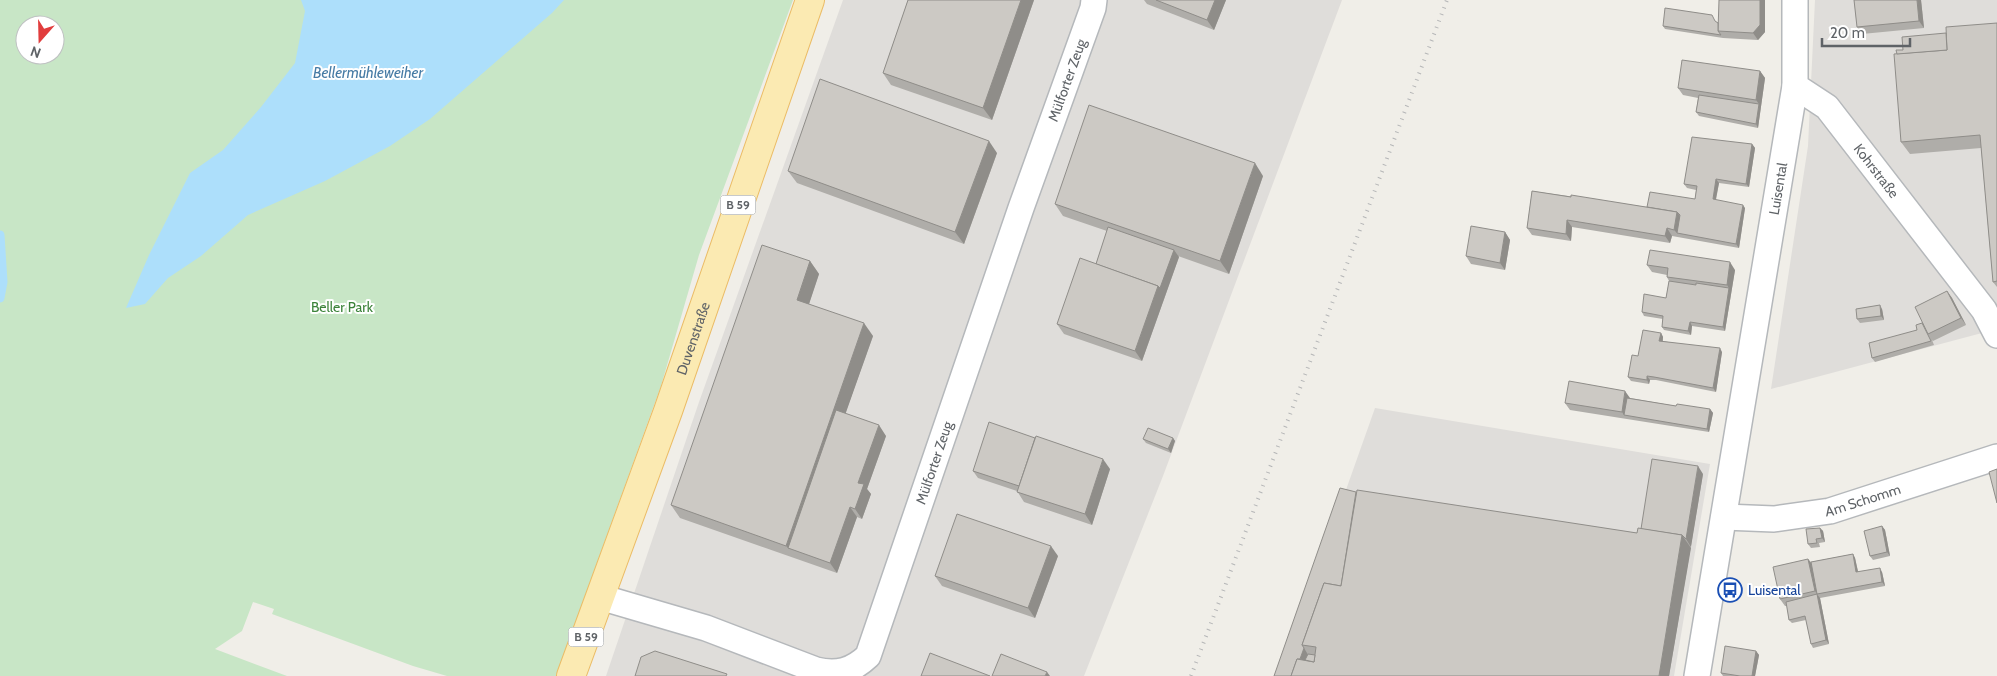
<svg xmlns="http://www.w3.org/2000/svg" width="1997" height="676" font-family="Cabin,sans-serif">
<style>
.industrial{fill:#dfddda}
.green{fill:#c8e6c6;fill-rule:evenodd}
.water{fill:#addffb}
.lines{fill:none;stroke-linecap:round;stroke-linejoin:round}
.stream{stroke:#addffb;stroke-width:9}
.street-casing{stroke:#b5b8bb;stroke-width:28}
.primary-casing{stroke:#ebbc66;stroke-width:30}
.street{stroke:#fff;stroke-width:25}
.primary{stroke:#fbeab2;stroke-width:28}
.rail{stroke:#b5b6b7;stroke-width:4;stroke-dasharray:1 6;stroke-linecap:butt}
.wall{fill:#afada9}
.shaded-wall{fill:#8f8d89}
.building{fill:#ccc9c4;stroke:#8f8d89}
.labels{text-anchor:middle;stroke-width:4;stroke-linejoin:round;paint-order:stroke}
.shield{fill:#fff;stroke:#8f9295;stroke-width:1}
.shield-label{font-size:12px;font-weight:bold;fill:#5f6367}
.street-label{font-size:14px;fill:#5f6367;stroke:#fff}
.park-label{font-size:14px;fill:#3c833a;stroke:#fff}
.transit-label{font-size:14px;fill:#164399;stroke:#fff;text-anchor:start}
.water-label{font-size:15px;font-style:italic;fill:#467ba5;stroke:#fff}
</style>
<rect width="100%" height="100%" fill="#f0eee8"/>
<g class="industrial">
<polygon points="843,0 1342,0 1163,476 1084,676 606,676 699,402"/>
<polygon points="1815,0 1997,0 1997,329 1771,389 1808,146"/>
<polygon points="1375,408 1710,464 1674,676 1280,676"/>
</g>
<path class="green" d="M0,0H793L699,255L661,386L556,676H447L413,666L272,614L274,609L253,602L242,631L215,649L287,676H0ZM25,25H55V55H25Z"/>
<polygon class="water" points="301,0 564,0 552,13 430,119 390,146 325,181 248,215 201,256 168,278 145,304 126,308 149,255 190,173 223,150 261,107 295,63 305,11"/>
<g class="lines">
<polyline class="stream" points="0,235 3,282 0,298"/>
<g class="street-casing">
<g id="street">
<path id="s1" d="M1795,0V86L1827,107L1984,310L1997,335"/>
<path id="s2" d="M1724,517L1774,519L1830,511L1997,457"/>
<path id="s3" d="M600,597L706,628L816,670C837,675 852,671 868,656L1021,208L1093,8L1094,0"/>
<path id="s4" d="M1697,676L1795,86"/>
</g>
</g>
<g class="primary-casing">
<g id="primary">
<path id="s5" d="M571,676L668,411L810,0"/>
</g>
</g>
<use href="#street" class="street"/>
<use href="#primary" class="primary"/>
<polyline class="rail" points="1191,676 1447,0"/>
</g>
<g class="wall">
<polygon points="908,0 1034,0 992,120 891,85 883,73"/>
<polygon points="1144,0 1226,0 1214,30 1147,4"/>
<polygon points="1854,0 1921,0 1924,28 1862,34 1857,27"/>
<polygon points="1716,22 1765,32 1758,40 1723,38 1665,29 1663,26"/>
<polygon points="1997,23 1997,287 1993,282 1981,148 1910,154 1901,142 1897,54 1903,50 1946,33"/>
<polygon points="1760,71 1765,78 1758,128 1699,116 1696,112 1698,98 1683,95 1678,88"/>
<polygon points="1752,144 1755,148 1749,187 1719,183 1716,200 1745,208 1739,248 1672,236 1670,243 1572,227 1571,241 1532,235 1527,228 1532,191 1647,207 1695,199 1696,190 1687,188 1684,184"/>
<polygon points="997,153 964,244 797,183 788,171"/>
<polygon points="1263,176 1229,274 1178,256 1179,257 1142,361 1064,334 1057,324 1096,264 1107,231 1063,216 1055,204"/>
<polygon points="1505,232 1510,240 1505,270 1471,264 1466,256"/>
<polygon points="810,261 819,274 809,304 873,336 845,414 886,436 867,489 871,494 862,519 857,517 837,573 680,518 671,505"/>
<polygon points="1647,265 1735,270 1725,331 1692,326 1691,335 1664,330 1662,327 1663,319 1644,316 1642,312 1666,298 1669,281 1667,277 1667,275 1652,272"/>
<polygon points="1947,291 1952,298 1966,325 1933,341 1932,340 1934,345 1875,362 1872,358 1917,330"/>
<polygon points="1882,309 1884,320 1860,323 1857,319"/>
<polygon points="1661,333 1663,337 1663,341 1722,352 1716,392 1656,380 1650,380 1649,384 1631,381 1628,377 1638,356"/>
<polygon points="1630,398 1676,406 1710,409 1713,413 1709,432 1570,410 1565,403"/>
<polygon points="1173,438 1175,441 1171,453 1146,443 1143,439"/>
<polygon points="1110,469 1092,525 1024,502 1017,491 978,478 973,471"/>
<polygon points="1703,474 1669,676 1274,676 1356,492 1637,533 1641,529"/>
<polygon points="1882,526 1885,530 1890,556 1873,560 1870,556"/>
<polygon points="1820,528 1823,531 1825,542 1819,543 1820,547 1811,548 1808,544"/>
<polygon points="1853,554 1855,558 1858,572 1882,572 1885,586 1820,598 1829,644 1813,648 1811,644 1806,620 1792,623 1789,620 1787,606 1785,606 1780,599 1808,559 1811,562"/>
<polygon points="1058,556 1035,618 942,586 935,576"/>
<polygon points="1756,651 1759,655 1755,676 1723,676 1721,673"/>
</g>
<g class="shaded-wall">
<polygon points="1021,0 1034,0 992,120 983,108"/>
<polygon points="1215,0 1226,0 1214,30 1207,20"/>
<polygon points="1760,0 1765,0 1765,32 1758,40 1753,33"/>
<polygon points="1917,0 1921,0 1924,28 1919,21"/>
<polygon points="1760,71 1765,78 1758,128 1756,124 1759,104 1756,100"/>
<polygon points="989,141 997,153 964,244 955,232"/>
<polygon points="1752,144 1755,148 1749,187 1746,184"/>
<polygon points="1255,163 1263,176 1229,274 1220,261"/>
<polygon points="1716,179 1719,183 1715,203 1713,199"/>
<polygon points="1743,205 1745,208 1739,248 1736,244"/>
<polygon points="1677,212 1682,219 1677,233 1674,230"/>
<polygon points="1567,220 1572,227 1571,241 1566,234"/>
<polygon points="1667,228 1672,236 1670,243 1665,236"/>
<polygon points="1505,232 1510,240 1505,270 1500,263"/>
<polygon points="1174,250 1179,257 1142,361 1135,351 1158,286"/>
<polygon points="810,261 819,274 806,313 797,300"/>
<polygon points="1730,262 1735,270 1725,331 1723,327 1729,288 1727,285"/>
<polygon points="1947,291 1952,298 1966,325 1961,318"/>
<polygon points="1880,305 1882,309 1884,320 1881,316"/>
<polygon points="1690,322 1692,326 1691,335 1688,331"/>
<polygon points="864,323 873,336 797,551 788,548 786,546"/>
<polygon points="1661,333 1663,337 1662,345 1659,341"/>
<polygon points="1720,348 1722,352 1716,392 1713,388"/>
<polygon points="1647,376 1650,380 1649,384 1647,380"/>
<polygon points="1625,391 1630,398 1624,415 1622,412"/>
<polygon points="1710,409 1713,413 1709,432 1707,429"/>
<polygon points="879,425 886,436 867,489 871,494 862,519 855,509 858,483"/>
<polygon points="1173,438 1175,441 1171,453 1168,449"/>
<polygon points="1103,459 1110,469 1092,525 1085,514"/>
<polygon points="1698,466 1703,474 1691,547 1686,539"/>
<polygon points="850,507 857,517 837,573 830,563"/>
<polygon points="1882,526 1885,530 1890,556 1887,552"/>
<polygon points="1820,528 1823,531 1825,542 1822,538"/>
<polygon points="1682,535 1691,548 1669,676 1659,676"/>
<polygon points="1051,546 1058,556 1035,618 1028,608"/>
<polygon points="1853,554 1855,558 1859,576 1856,572"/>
<polygon points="1808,559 1813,566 1817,594 1815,591"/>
<polygon points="1880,568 1882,572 1885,586 1882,582"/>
<polygon points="1817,594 1820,598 1829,644 1826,640"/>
<polygon points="1304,648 1310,658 1294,676"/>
<polygon points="1756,651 1759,655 1755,676 1752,676"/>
<polygon points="1047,672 1050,676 1045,676"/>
</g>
<g class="building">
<polygon points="908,0 1021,0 983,108 883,73"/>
<polygon points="1156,0 1215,0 1207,20"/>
<polygon points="1719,0 1760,0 1760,25 1753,33 1718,31"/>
<polygon points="1854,0 1917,0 1919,21 1857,27"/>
<polygon points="1665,8 1712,15 1715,21 1718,23 1718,31 1721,35 1663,26"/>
<polygon points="1997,23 1997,281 1993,282 1980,135 1901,142 1894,54 1947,50 1946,27"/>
<polygon points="1946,33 1947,50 1897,54 1896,50 1903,50 1902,37"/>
<polygon points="1682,60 1760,71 1756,100 1678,88"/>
<polygon points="820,79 989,141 955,232 788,171"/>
<polygon points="1699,95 1759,104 1756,124 1696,112"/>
<polygon points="1089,105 1255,163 1220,261 1055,204"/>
<polygon points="1692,137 1752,144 1746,184 1716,179 1713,199 1743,205 1736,244 1677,233 1680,215 1677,212 1647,207 1650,192 1695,199 1697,186 1684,184"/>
<polygon points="1532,191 1571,197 1571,195 1677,212 1674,230 1667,228 1665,236 1567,220 1566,234 1527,228"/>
<polygon points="1471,226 1505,232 1500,263 1466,256"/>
<polygon points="1108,227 1174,250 1160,288 1158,286 1096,264"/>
<polygon points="762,245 810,261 797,300 864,323 786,546 671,505"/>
<polygon points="1650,250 1730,262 1727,285 1667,277 1668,268 1647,265"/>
<polygon points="1080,258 1158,286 1135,351 1057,324"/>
<polygon points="1669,281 1696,285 1696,283 1729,288 1723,327 1690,322 1688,331 1662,327 1663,316 1642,312 1644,294 1666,298"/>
<polygon points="1947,291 1961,318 1928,334 1915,307"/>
<polygon points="1880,305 1881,316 1857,319 1856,309"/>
<polygon points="1922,323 1931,341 1872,358 1869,343 1917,330 1916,325"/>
<polygon points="1643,330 1661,333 1659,341 1720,348 1713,388 1654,377 1647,376 1647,380 1628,377 1632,355 1638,356"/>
<polygon points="1569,381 1625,391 1622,412 1565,403"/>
<polygon points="1627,398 1676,406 1677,404 1710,409 1707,429 1624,415"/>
<polygon points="836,410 879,425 858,483 864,484 855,509 850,507 830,563 788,548"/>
<polygon points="989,422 1035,438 1019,486 973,471"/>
<polygon points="1148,428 1173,438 1168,449 1143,439"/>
<polygon points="1036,436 1103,459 1085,514 1017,492"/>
<polygon points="1652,459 1698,466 1686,539 1682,535 1641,529"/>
<polygon points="1997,469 1997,503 1989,472"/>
<polygon points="1340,488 1356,492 1341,586 1324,583 1302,645 1304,648 1300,659 1297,659 1291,676 1274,676"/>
<polygon points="1357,490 1637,533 1638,528 1682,535 1659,676 1291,676 1297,659 1314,662 1316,647 1302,645 1324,583 1341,586"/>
<polygon points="957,514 1051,546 1028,608 935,576"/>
<polygon points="1882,526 1887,552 1870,556 1864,531"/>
<polygon points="1820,528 1822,538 1816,539 1817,543 1808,544 1806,529"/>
<polygon points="1853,554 1856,572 1880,568 1882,582 1817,594 1811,562"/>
<polygon points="1808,559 1815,591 1780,599 1773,567"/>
<polygon points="1817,594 1826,640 1811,644 1805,616 1789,620 1786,602"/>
<polygon points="1725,646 1756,651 1752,676 1740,676 1721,673"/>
<polygon points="655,651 727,674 726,676 635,676 641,657"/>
<polygon points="930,653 990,676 921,676"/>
<polygon points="1001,654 1047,672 1045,676 992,676"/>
<polygon points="1308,654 1315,655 1314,662 1305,660"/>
</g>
<defs>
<g id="bus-ring" transform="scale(1.25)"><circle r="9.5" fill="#fff" stroke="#1a4fb4" stroke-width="1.5"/><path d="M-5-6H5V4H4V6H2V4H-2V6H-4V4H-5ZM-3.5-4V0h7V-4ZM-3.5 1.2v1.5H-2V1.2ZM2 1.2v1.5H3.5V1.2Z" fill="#1a4fb4"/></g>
</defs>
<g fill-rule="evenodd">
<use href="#bus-ring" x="1730" y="590"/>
</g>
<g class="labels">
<g class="shield">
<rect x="720.5" y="195.5" width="35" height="19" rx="4"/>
<rect x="568.5" y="627.5" width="35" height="19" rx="4"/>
</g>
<g class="shield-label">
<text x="738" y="209">B 59</text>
<text x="586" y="641">B 59</text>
</g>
<g class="street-label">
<text dy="5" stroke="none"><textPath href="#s3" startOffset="894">Mülforter Zeug</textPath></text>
<text dy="5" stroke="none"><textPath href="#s1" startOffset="205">Kohrstraße</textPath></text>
<text dy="5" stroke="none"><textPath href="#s4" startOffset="494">Luisental</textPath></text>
<text dy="5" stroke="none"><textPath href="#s5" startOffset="359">Duvenstraße</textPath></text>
<text dy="5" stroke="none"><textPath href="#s3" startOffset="489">Mülforter Zeug</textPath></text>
<text dy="5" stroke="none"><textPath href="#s2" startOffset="141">Am Schomm</textPath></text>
</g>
<g class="park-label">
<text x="342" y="312">Beller Park</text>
</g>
<g class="transit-label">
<text x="1748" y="595">Luisental</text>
</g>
<g class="water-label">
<text x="368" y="78">Bellermühleweiher</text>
</g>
</g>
<g transform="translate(40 40) rotate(200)"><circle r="24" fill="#ffffff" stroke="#bfc1c2"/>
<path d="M0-4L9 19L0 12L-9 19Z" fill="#e13d3d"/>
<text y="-8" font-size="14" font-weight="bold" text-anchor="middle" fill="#5f6367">N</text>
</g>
<path d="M1822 38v8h88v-8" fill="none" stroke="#5f6367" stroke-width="2.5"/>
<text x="1830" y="38" font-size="15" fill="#5f6367" stroke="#ffffff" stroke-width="4" paint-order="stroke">20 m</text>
</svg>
